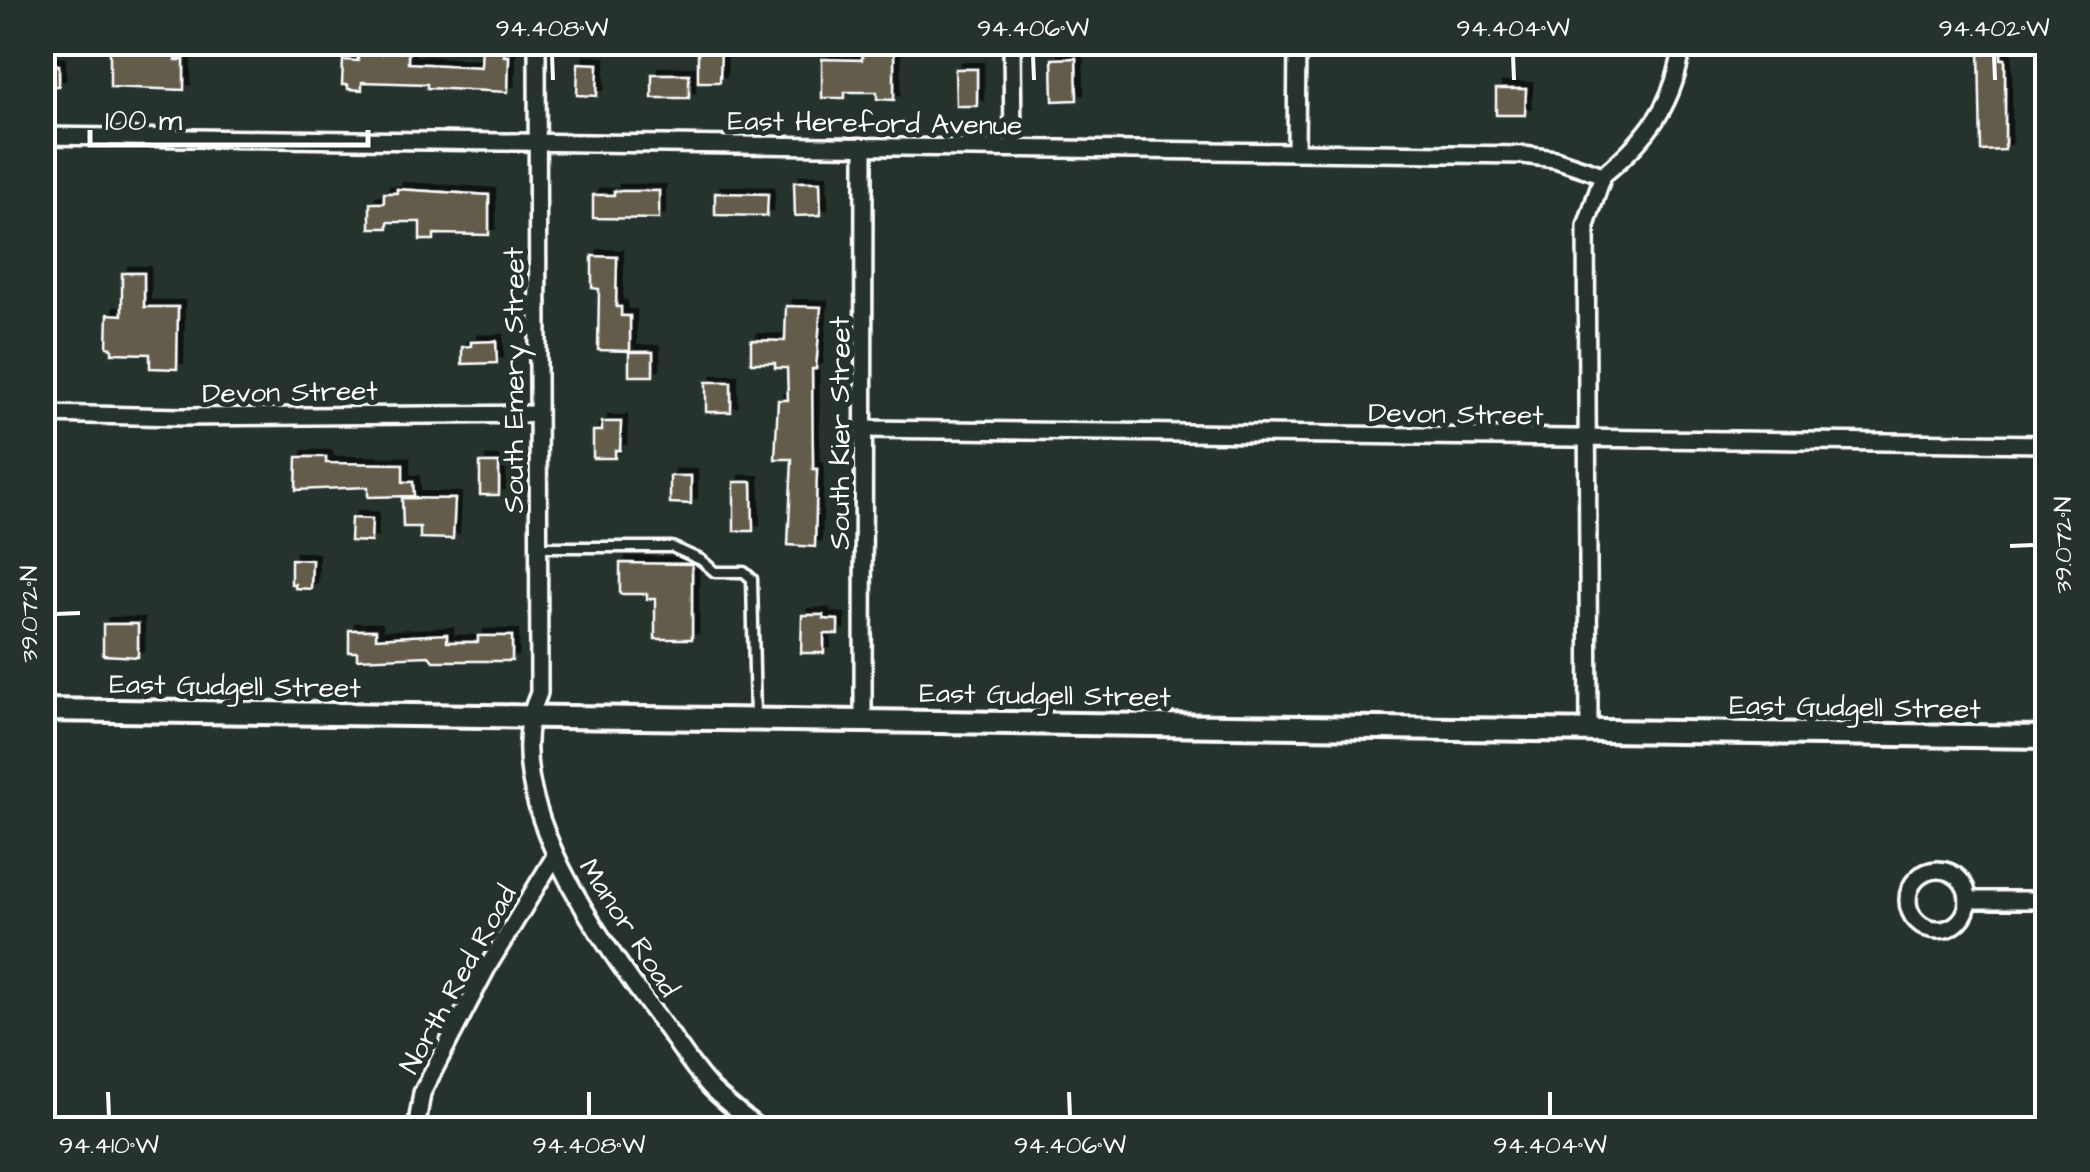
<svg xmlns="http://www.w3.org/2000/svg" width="2090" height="1172" font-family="'Architects Daughter',sans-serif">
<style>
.building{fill:#635c4c;stroke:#fff;stroke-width:2.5;filter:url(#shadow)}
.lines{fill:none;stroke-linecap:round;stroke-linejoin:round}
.service-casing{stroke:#fff;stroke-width:15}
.minor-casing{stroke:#fff;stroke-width:22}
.tertiary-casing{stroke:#fff;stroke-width:28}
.service{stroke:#26332d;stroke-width:8}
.minor{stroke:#26332d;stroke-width:15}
.tertiary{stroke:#26332d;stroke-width:20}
.ticks{fill:none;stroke:#fff;stroke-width:4}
.labels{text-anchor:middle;stroke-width:10;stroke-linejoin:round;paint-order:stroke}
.street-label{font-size:28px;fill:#fff;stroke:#26332d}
.neatline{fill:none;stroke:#fff;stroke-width:4}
.ticks-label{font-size:25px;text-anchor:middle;fill:#fff}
</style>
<defs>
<filter id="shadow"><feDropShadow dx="6" dy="-6" stdDeviation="0" flood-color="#0009"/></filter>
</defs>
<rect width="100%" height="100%" fill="#26332d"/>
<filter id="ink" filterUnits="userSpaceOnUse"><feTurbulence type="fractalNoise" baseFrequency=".01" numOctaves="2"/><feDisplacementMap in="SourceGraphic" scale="20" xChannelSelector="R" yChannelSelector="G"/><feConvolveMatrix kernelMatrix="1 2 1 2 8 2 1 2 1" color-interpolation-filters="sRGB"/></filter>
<g filter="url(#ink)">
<g class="building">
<polygon points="153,42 176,42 176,60 184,60 184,90 110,87 110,49 153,49"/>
<polygon points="482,42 505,42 504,56 509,56 508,92 427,88 427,84 362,82 362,90 348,89 348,85 342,85 343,60 358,61 358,52 381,54 382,45 396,45 396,52 408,52 408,63 481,67"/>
<polygon points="698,46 721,46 720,82 698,82"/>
<polygon points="2001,46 2001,59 2005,59 2005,150 1981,151 1979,47"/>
<polygon points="862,51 894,51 894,100 877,99 877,92 845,92 845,98 822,98 822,59 862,60"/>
<polygon points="1076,58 1077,100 1053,101 1052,59"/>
<polygon points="42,63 59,65 59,86 42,86"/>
<polygon points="578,63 598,64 597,96 577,95"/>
<polygon points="955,69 977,69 977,106 956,106"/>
<rect x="652" y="74" width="37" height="24"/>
<polygon points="1496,89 1526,89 1525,115 1496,115"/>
<polygon points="794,182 820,182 821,215 795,216"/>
<polygon points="397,189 489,195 489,235 434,234 434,240 420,240 420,222 388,222 388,228 370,228 370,203 384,203 384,193 397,193"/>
<polygon points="614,191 659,191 659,219 593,218 593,195 614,195"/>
<polygon points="715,193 768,194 767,216 715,215"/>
<polygon points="592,256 617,257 616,307 621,307 621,316 630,316 630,351 598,350 599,289 592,288"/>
<polygon points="122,273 144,273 144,307 178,307 177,369 150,368 150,354 112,353 112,348 107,347 108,314 122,315"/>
<polygon points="786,306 821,307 816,369 812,369 813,469 817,469 815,547 788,545 792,459 775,459 778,400 788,400 787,368 775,368 775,363 751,363 751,340 785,341"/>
<polygon points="496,341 497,363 462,364 462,347 471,346 471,342"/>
<rect x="629" y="352" width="24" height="24"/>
<rect x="706" y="382" width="25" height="30"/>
<polygon points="602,422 621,422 620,450 615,450 615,458 593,458 593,431 602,431"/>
<polygon points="297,457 326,457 326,463 403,464 403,482 413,482 414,496 368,497 368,487 296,490"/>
<rect x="480" y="463" width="19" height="32"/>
<polygon points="670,476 691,476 691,504 670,503"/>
<polygon points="734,482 752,482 753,531 734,531"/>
<polygon points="402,498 455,499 453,539 420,538 420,527 403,527"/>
<polygon points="351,518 372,519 371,542 350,541"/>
<polygon points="291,559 312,560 311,589 295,588 295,584 291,584"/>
<polygon points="620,563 692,564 692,639 655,639 655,599 647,599 647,594 620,594"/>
<polygon points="802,615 823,615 824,619 838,620 838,634 824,634 824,653 801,653"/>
<polygon points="103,624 138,624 138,657 103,655"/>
<polygon points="349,630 376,630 376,638 447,634 447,642 478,642 478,636 512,636 512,661 433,661 429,656 357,659 357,652 349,652"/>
</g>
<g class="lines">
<g class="service-casing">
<polyline id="service" points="539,547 672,547 701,560 715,572 744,572 752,579 755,718"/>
</g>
<g class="minor-casing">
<g id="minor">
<path d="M537,42L539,693C492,794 604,945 662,1023C679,1045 694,1071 713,1090C728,1104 745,1117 761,1130"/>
<polyline points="1012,42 1013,148"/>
<path d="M42,136L1523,155L1555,159L1603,175C1649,137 1675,103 1683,42"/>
<polyline points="1296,152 1297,42"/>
<polyline points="42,414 183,417 538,414"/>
<polyline points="864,429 2048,444"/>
<polyline points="863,719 864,148"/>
<polyline points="1589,728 1586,226 1603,175"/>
<circle cx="1938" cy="900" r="30"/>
<polyline points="1968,900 2048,900"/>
<polyline points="416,1130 422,1093 488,966 555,856"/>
</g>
</g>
<g class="tertiary-casing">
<polyline id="tertiary" points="42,710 2048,737"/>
</g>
<use href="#service" class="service"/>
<use href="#minor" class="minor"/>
<use href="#tertiary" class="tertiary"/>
</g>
</g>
<path class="ticks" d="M552,55L553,80M1033,55L1034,80M1513,55L1514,80M1994,55L1995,80M2010,546L2035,545M55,614L80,613M108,1092L109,1117M589,1092V1117M1069,1092L1070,1117M1550,1092V1117"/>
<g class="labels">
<g class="street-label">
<text transform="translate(875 122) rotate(1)" y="10">East Hereford Avenue</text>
<text transform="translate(513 380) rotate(-90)" y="10">South Emery Street</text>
<text transform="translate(290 391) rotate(-1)" y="10">Devon Street</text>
<text transform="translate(1456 413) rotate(1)" y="10">Devon Street</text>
<text transform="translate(839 433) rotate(-90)" y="10">South Kier Street</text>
<text transform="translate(235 685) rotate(1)" y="10">East Gudgell Street</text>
<text transform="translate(1045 694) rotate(1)" y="10">East Gudgell Street</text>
<text transform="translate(1855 706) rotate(1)" y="10">East Gudgell Street</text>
<text transform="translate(630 927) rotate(57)" y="10">Manor Road</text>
<text transform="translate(457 979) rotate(-61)" y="10">North Red Road</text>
</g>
</g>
<rect width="2090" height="1172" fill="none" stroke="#26332d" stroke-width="110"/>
<path d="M90 130v15h278v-15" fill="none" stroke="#ffffff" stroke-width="5"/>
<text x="105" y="130" font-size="30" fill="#ffffff" stroke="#26332d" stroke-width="8" paint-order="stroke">100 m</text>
<rect x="55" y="55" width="1980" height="1062" class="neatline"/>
<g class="ticks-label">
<text x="552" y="36">94.408°W</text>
<text x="1033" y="36">94.406°W</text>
<text x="1513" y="36">94.404°W</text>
<text x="1994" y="36">94.402°W</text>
<text transform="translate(2062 545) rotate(-90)" y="9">39.072°N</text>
<text transform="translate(28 614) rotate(-90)" y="9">39.072°N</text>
<text x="109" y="1153">94.410°W</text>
<text x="589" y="1153">94.408°W</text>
<text x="1070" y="1153">94.406°W</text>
<text x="1550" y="1153">94.404°W</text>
</g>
</svg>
